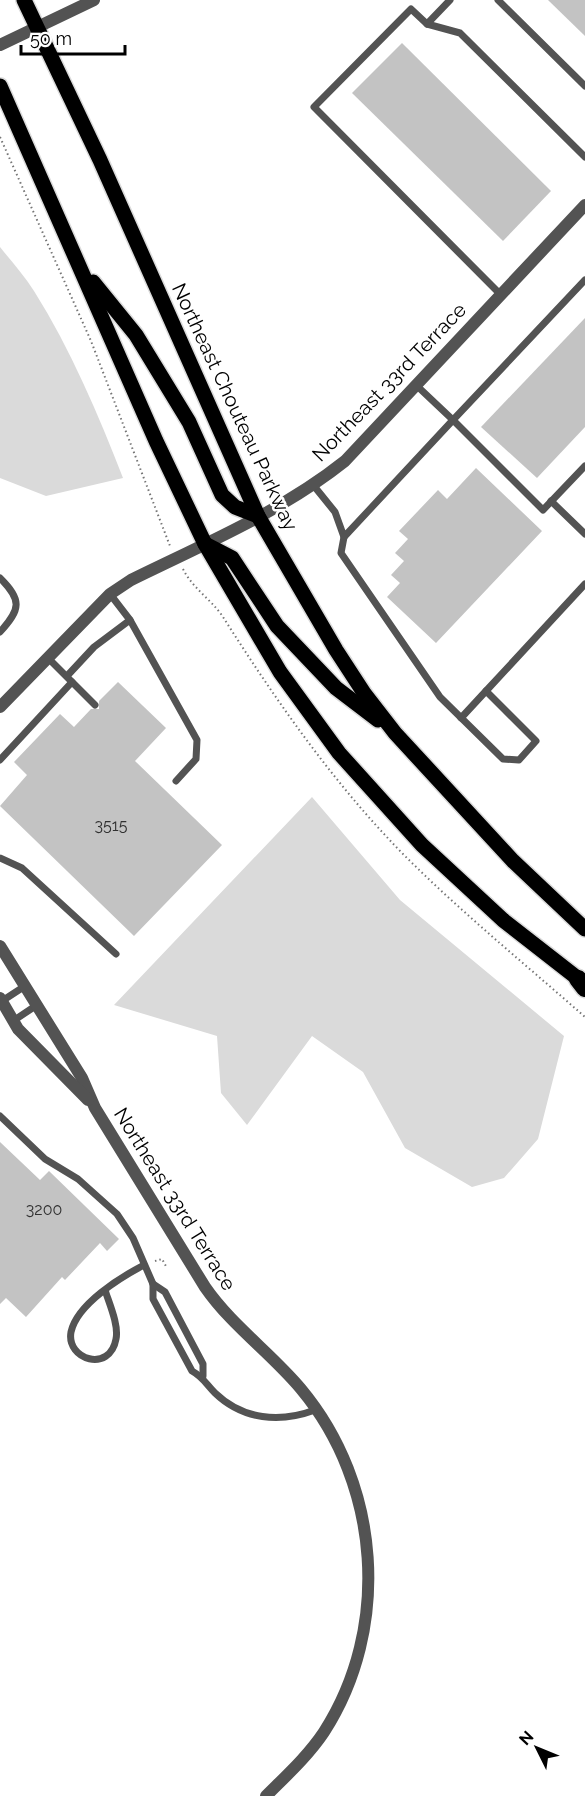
<svg xmlns="http://www.w3.org/2000/svg" width="585" height="1796" font-family="Raleway,sans-serif">
<style>
.green{fill:#dadada}
.building{fill:#c3c3c3}
.lines{fill:none;stroke-linecap:round;stroke-linejoin:round}
.primary-casing{stroke:#dbdbdb;stroke-width:18}
.highway-casing{stroke:#dbdbdb;stroke-width:21}
.path{stroke:#757575;stroke-width:2;stroke-dasharray:1.5 3;stroke-linecap:butt}
.lane{stroke:#535353;stroke-width:7}
.street{stroke:#535353;stroke-width:12}
.primary{stroke:#000;stroke-width:15}
.highway{stroke:#000;stroke-width:18}
.labels{text-anchor:middle;stroke-width:5;stroke-linejoin:round;paint-order:stroke}
.number-label{font-size:16px;fill:#313131}
.street-label{font-size:20px;fill:#000;stroke:#fff}
</style>
<rect width="100%" height="100%" fill="#fff"/>
<g class="green">
<path d="M0,247C11,261 24,275 34,291C71,350 98,414 123,478L46,496L0,478Z"/>
<polygon points="312,797 400,900 564,1036 538,1139 504,1178 472,1187 405,1148 363,1072 312,1036 247,1125 221,1093 217,1036 114,1005"/>
</g>
<g class="building">
<polygon points="548,0 585,0 585,36"/>
<polygon points="402,43 551,191 503,241 352,93"/>
<polygon points="585,318 585,427 537,478 481,427"/>
<polygon points="476,468 542,531 436,643 387,597 400,583 391,575 404,561 395,553 408,539 399,531 438,490 447,499"/>
<polygon points="118,682 166,728 135,761 222,845 134,936 0,806 27,775 14,762 60,714 74,727 91,709 99,709 99,701"/>
<polygon points="0,1142 40,1180 49,1171 119,1239 107,1251 100,1243 65,1280 62,1277 26,1317 6,1298 0,1304"/>
</g>
<g class="lines">
<g class="primary-casing">
<g id="primary">
<polyline points="24,0 100,160 258,516 336,650 364,693 395,733 513,861 585,929"/>
<polyline points="0,86 156,441 205,544 280,672 339,753 422,845 503,920 585,984"/>
<polyline points="93,282 136,335 189,422 222,495 235,507 258,516"/>
<polyline points="205,544 232,558 277,626 336,688 378,720"/>
</g>
</g>
<g class="highway-casing">
<polyline id="highway" points="578,979 585,988"/>
</g>
<g class="path">
<polyline points="0,137 91,341 170,546"/>
<path d="M183,569C193,589 211,599 223,617C277,702 334,784 405,856C462,913 525,964 585,1017"/>
<polyline points="155,1261 162,1259 167,1268"/>
</g>
<g class="lane">
<polyline points="498,0 585,86"/>
<polyline points="427,24 450,0"/>
<polyline points="585,280 453,420 543,510 585,466"/>
<polyline points="501,295 314,107 411,9 427,24 460,33 585,157"/>
<polyline points="314,486 335,512 344,537 453,420 416,385"/>
<polyline points="551,501 585,534"/>
<polyline points="344,537 341,553 440,697 503,759 519,760 536,741 486,691 585,584"/>
<path d="M0,578C22,600 21,609 0,632"/>
<polyline points="110,594 130,620 197,740 196,759 176,781"/>
<polyline points="48,658 95,705"/>
<polyline points="67,676 94,647 130,620"/>
<polyline points="461,718 486,691"/>
<polyline points="0,760 72,682"/>
<polyline points="0,858 22,868 116,954"/>
<polyline points="2,1001 25,986"/>
<polyline points="13,1021 37,1005"/>
<path d="M0,1116L45,1159L78,1179L117,1214L133,1238L153,1284V1299L192,1371C203,1377 206,1384 215,1393C243,1420 280,1423 315,1410"/>
<polyline points="153,1284 165,1292 203,1364 203,1376"/>
<path d="M105,1290C109,1303 119,1325 116,1339C110,1373 66,1360 71,1332C77,1304 121,1277 144,1265"/>
</g>
<g class="street">
<polyline points="0,45 94,0"/>
<path d="M0,707L110,594L131,580C204,544 281,512 345,461L585,205"/>
<path d="M0,946L82,1078L95,1108L205,1287C232,1326 271,1353 301,1389C381,1485 391,1628 324,1732C308,1756 286,1776 266,1796"/>
<polyline points="0,998 18,1029 88,1100"/>
</g>
<use href="#primary" class="primary"/>
<use href="#highway" class="highway"/>
</g>
<g class="labels">
<g class="number-label">
<text x="111" y="831">3515</text>
<text x="44" y="1215">3200</text>
</g>
<g class="street-label">
<text transform="translate(389 382) rotate(-46)" y="7">Northeast 33rd Terrace</text>
<text transform="translate(235 407) rotate(65)" y="7">Northeast Chouteau Parkway</text>
<text transform="translate(175 1199) rotate(58)" y="7">Northeast 33rd Terrace</text>
</g>
</g>
<g transform="translate(537 1748) rotate(313)" stroke="#ffffff" stroke-width="4.5" paint-order="stroke">
<path d="M0-4.5L10 22L0 15L-10 22Z" fill="#000000"/>
<text y="-9" font-size="16" font-weight="bold" text-anchor="middle" fill="#000000">N</text>
</g>
<path d="M21 45v9h104v-9" fill="none" stroke="#000000" stroke-width="3"/>
<text x="30" y="45" font-size="18" fill="#000000" stroke="#ffffff" stroke-width="4.5" paint-order="stroke">50 m</text>
</svg>
